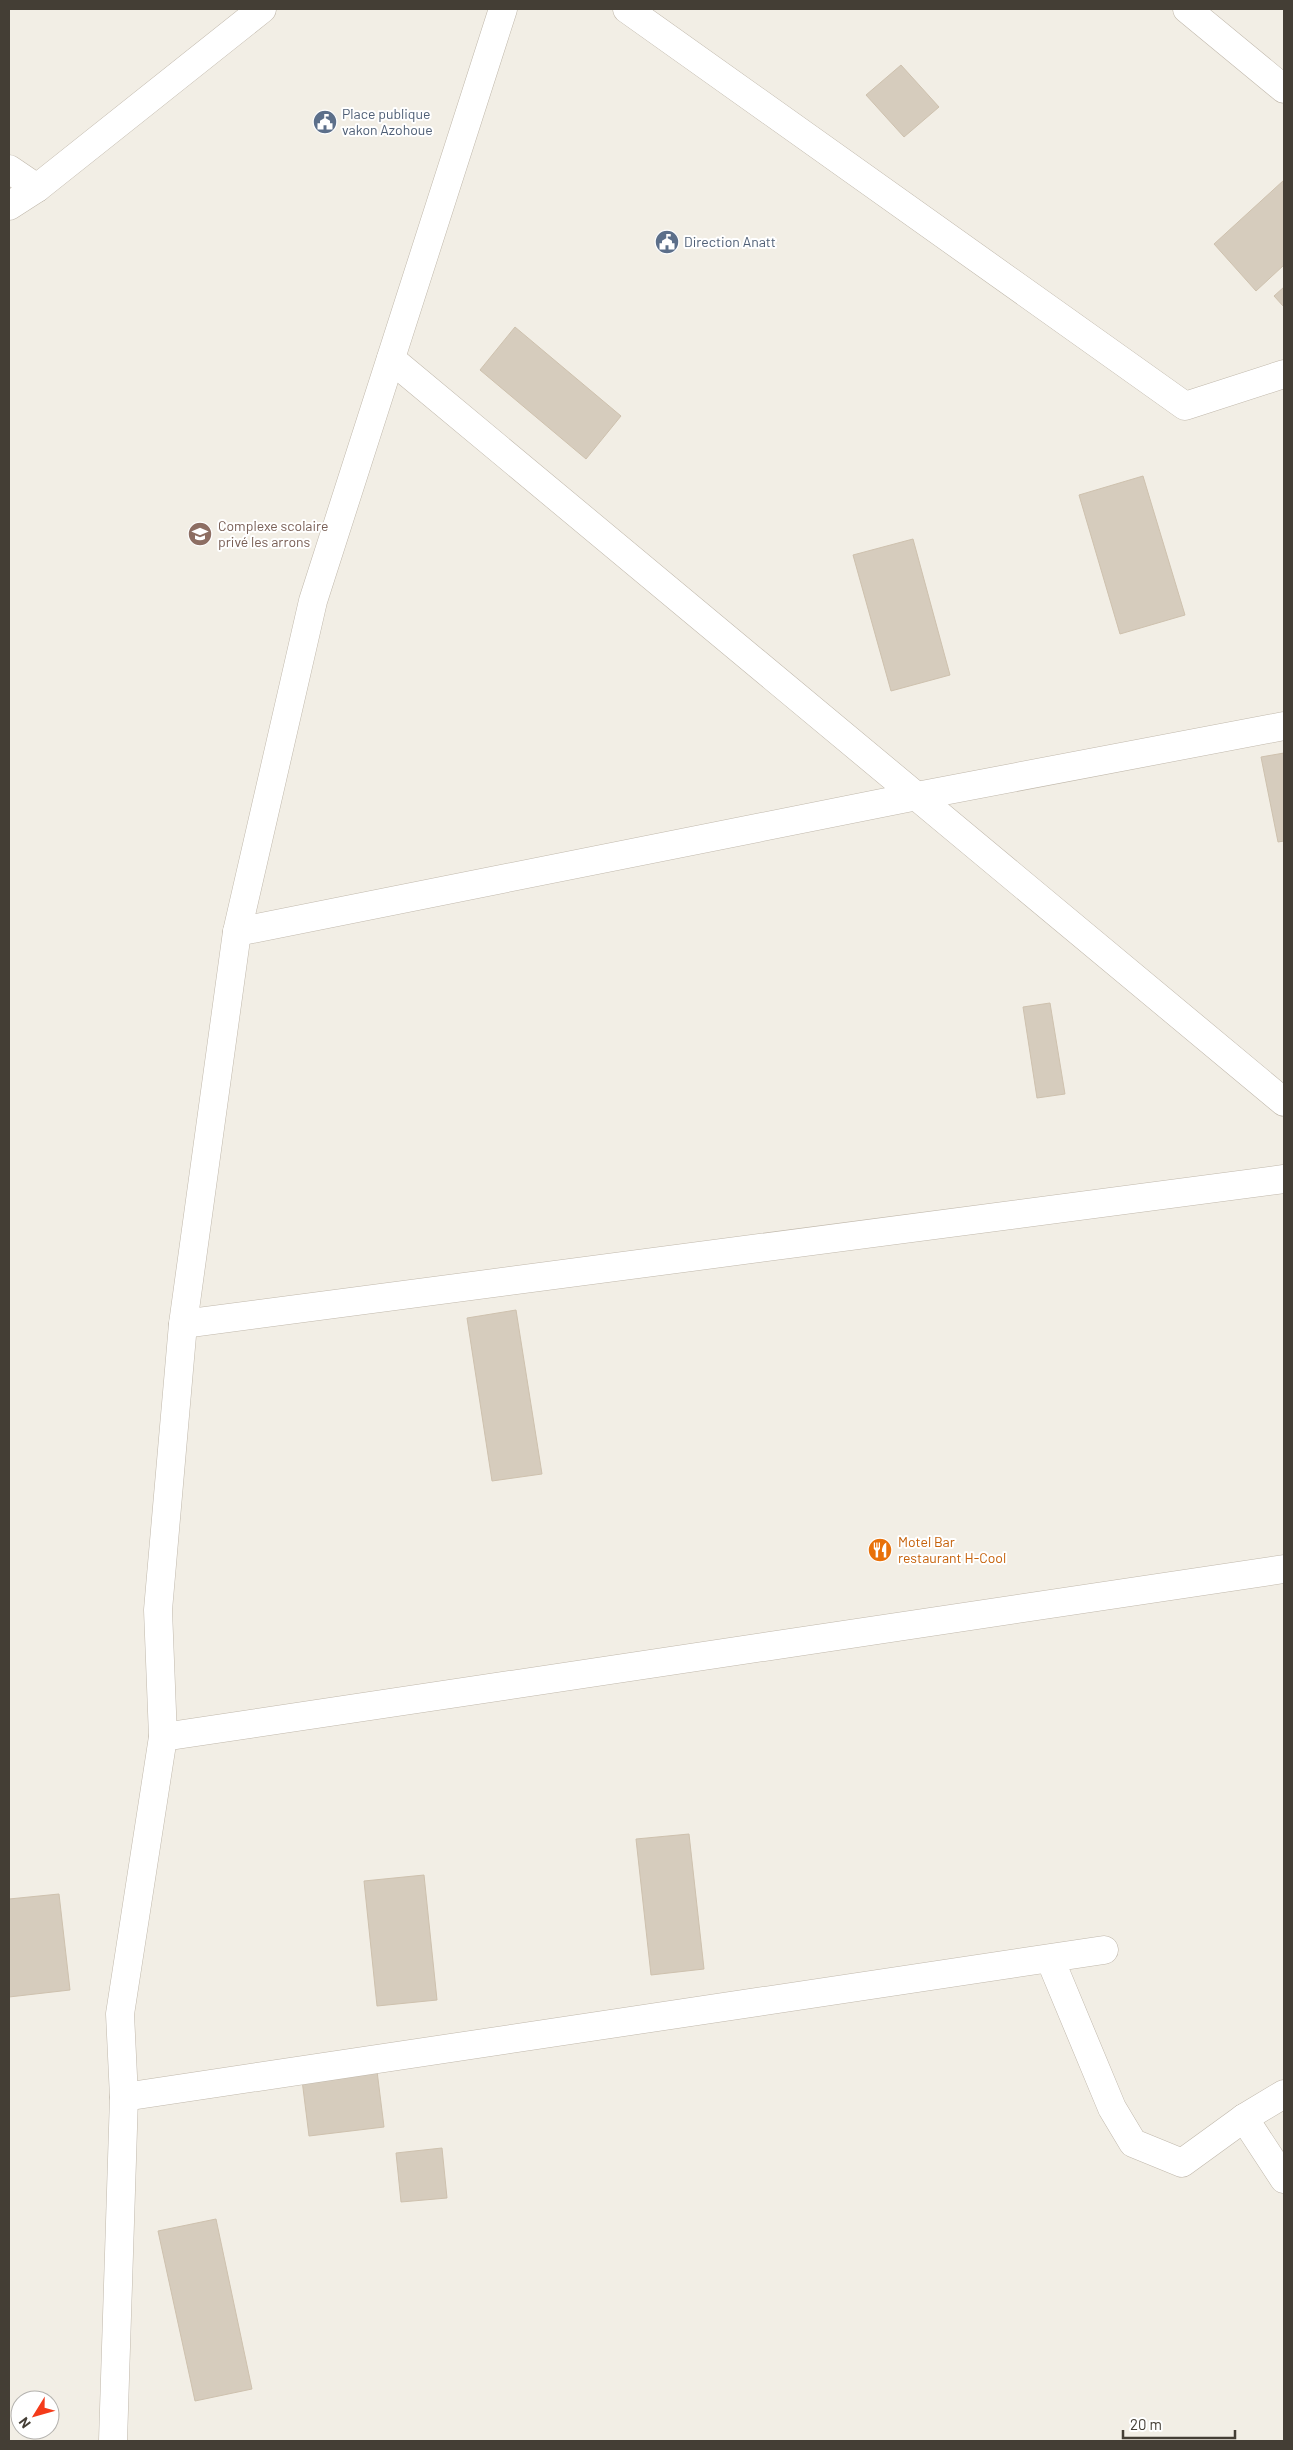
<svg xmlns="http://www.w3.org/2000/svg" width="1293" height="2450" font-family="Barlow,sans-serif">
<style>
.building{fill:#d6ccbd;stroke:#cec1ae}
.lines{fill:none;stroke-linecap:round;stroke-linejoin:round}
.minor-casing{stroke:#c0b8ab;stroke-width:29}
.minor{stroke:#fff;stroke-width:28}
.labels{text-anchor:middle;stroke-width:4;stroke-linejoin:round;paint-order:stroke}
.service-label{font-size:14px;fill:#4e5e75;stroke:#fff;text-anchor:start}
.education-label{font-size:14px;fill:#785e54;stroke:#fff;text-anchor:start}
.food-label{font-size:14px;fill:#c56008;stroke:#fff;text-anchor:start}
</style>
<rect width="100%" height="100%" fill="#f2eee5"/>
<g class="building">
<polygon points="901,65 939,107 904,137 866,95"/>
<polygon points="1284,180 1284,265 1256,291 1214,244"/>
<polygon points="1284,287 1284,307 1274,296"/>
<polygon points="515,327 621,416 586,459 480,370"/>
<polygon points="1143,476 1185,615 1120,634 1079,495"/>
<polygon points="913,539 950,675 891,691 853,555"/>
<polygon points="1284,753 1284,841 1278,842 1261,757"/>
<polygon points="1050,1003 1065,1094 1037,1098 1023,1007"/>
<polygon points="516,1310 542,1474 492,1481 467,1318"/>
<polygon points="689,1834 704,1969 651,1975 636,1839"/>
<polygon points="424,1875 437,2000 377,2006 364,1881"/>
<polygon points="59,1894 70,1990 9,1997 9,1899"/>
<polygon points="377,2071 384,2127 309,2136 302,2080"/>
<polygon points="442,2148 447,2198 401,2202 396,2153"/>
<polygon points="216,2219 252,2389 195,2401 158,2231"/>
</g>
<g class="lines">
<g class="minor-casing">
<g id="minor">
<polyline points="627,9 1185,406 1284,374"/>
<polyline points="1187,9 1284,89"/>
<polyline points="9,169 37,188"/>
<polyline points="9,206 37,188 262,9"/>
<polyline points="391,359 1284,1102"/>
<polyline points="237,932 917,796 1284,726"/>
<polyline points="183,1324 1284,1179"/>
<polyline points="163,1737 1284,1569"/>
<polyline points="1050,1959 1112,2108 1133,2143 1182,2163 1244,2118 1284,2094"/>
<polyline points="124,2097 1104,1950"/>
<polyline points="1244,2118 1284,2179"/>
<polyline points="113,2441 124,2097 120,2014 163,1737 158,1610 183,1324 237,932 313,601 503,9"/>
</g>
</g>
<use href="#minor" class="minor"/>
</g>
<defs>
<g id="civic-disc" transform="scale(1.25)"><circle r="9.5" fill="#5c6f8a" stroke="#fff"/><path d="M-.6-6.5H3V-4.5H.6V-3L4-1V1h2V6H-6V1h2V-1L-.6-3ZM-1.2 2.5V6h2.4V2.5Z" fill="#fff"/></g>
<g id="school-disc" transform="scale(1.25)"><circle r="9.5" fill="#8d6e63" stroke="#fff"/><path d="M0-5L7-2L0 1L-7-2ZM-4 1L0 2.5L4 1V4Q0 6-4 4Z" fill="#fff"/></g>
<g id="restaurant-disc" transform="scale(1.25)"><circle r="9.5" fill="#e8710a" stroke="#fff"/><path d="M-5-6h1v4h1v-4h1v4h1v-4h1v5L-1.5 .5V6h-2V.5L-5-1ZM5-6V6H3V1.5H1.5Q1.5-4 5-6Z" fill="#fff"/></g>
</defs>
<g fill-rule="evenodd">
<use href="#civic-disc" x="325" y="122"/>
<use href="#civic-disc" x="667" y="242"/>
<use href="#school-disc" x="200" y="534"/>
<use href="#restaurant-disc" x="880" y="1550"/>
</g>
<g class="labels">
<g class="service-label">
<text x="342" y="119">Place publique<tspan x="342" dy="16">vakon Azohoue</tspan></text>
<text x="684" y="247">Direction Anatt</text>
</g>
<g class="education-label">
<text x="218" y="531">Complexe scolaire<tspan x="218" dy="16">privé les arrons</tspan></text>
</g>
<g class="food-label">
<text x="898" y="1547">Motel Bar<tspan x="898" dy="16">restaurant H-Cool</tspan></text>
</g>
</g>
<rect width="1293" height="2450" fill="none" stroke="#443e35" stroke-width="20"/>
<g transform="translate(35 2415) rotate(233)"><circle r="24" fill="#ffffff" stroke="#b4b2ae"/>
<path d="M0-4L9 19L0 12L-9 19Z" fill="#f43b1a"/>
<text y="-8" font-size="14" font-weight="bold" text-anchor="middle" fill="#443e35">N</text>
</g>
<path d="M1123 2430v8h112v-8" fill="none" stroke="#443e35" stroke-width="2.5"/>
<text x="1130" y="2430" font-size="15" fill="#443e35" stroke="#ffffff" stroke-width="4" paint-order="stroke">20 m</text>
</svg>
